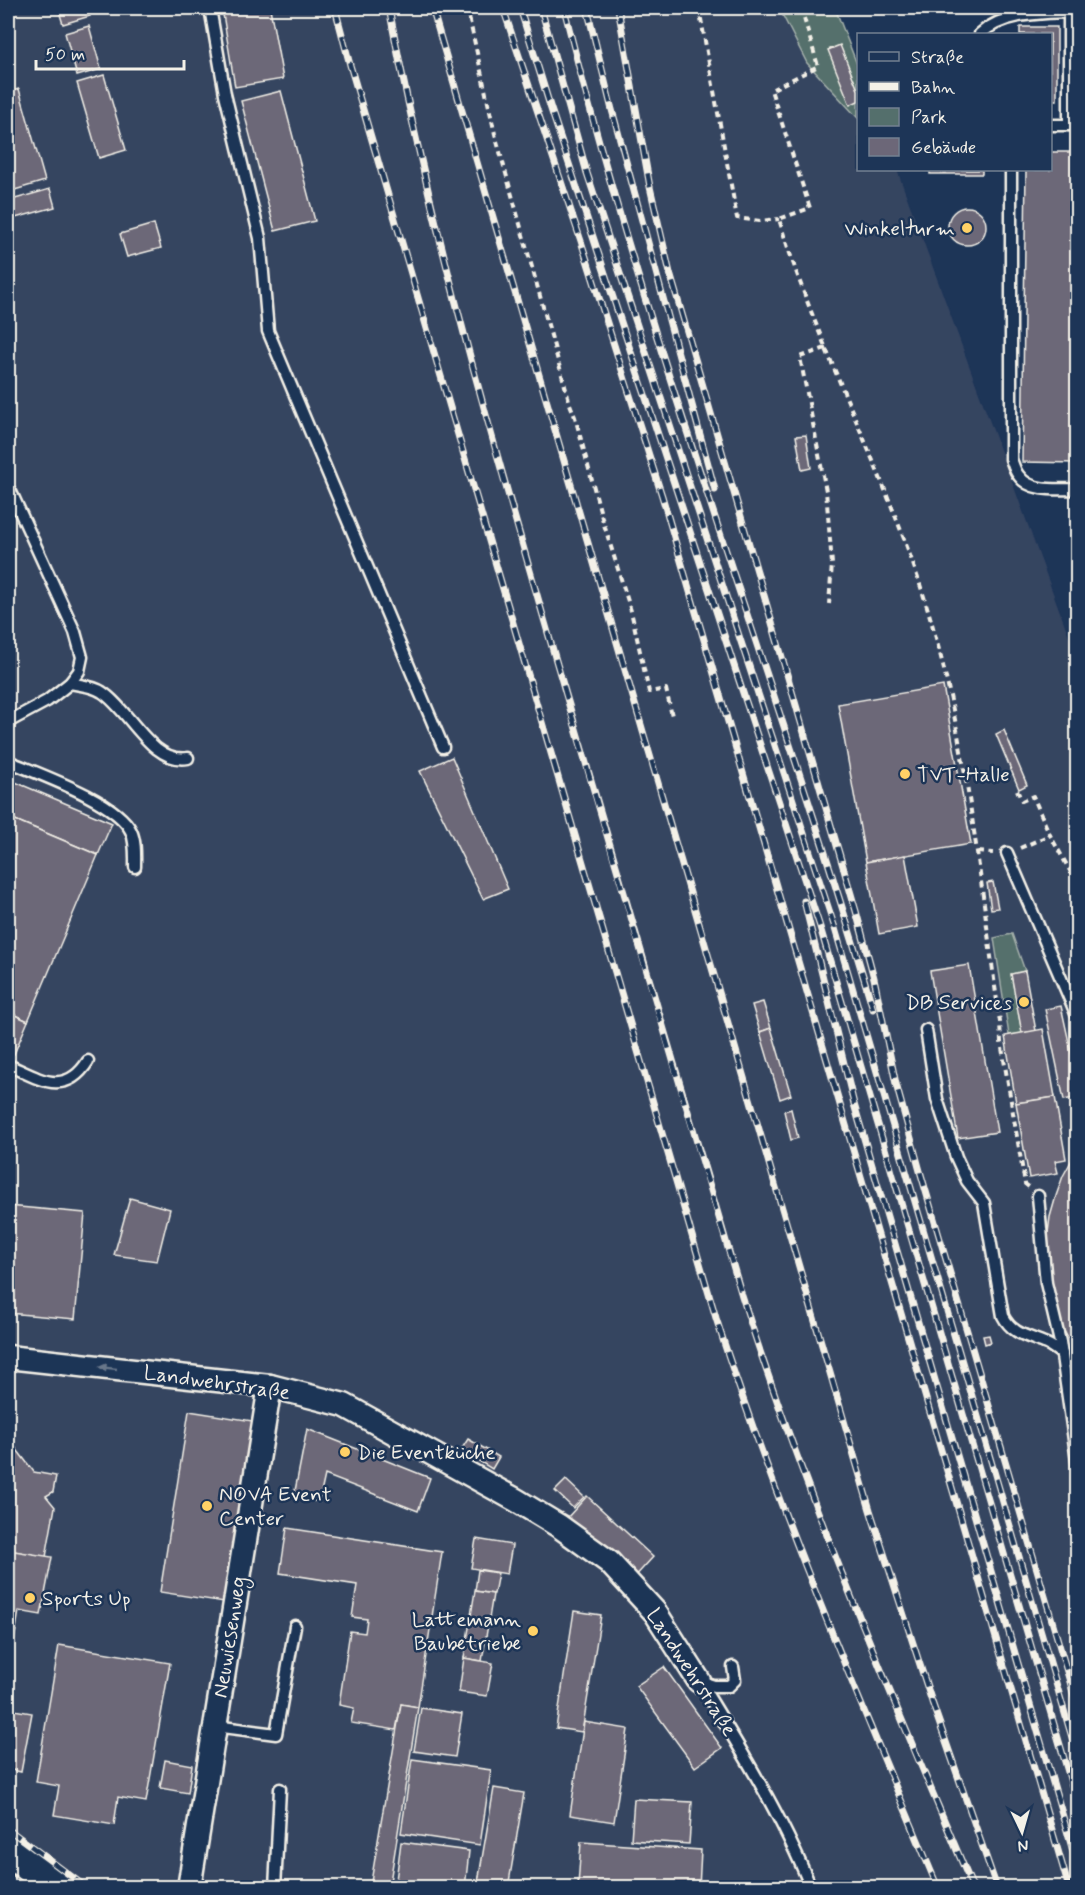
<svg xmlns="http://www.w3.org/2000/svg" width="1085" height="1895" font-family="Mynerve,sans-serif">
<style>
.built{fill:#354461}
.green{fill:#546f6c;stroke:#a4b0aa;stroke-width:1.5}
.building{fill:#6c6778;stroke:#f4f1e8;stroke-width:1.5}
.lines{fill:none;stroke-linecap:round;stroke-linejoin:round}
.lane-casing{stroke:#f4f1e8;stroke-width:15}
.street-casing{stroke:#f4f1e8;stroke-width:27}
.secondary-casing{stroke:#f4f1e8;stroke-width:36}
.path{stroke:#f4f1e8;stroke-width:4;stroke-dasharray:6 4.5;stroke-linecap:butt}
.lane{stroke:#1d3557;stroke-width:10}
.street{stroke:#1d3557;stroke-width:22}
.secondary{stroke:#1d3557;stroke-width:32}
.rail-casing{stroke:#f4f1e8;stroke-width:7}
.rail{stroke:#1d3557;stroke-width:4.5;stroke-dasharray:14;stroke-linecap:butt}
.oneway{fill:#68778a}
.poi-dot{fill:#ffd166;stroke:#1d3557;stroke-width:2}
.labels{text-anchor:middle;stroke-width:5;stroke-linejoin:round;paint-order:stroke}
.poi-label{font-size:21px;fill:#f4f1e8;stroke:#1d3557;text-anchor:start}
.street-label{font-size:21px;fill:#f4f1e8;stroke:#1d3557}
</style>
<rect width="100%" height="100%" fill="#1d3557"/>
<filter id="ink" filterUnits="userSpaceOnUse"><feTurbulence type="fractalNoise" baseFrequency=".0167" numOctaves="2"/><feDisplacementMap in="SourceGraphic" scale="12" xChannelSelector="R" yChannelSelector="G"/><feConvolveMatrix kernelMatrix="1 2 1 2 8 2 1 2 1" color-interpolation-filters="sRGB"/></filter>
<g filter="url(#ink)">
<polygon class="built" points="8,8 779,8 807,63 858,118 858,170 897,170 1077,658 1077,1887 8,1888"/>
<g class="green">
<polygon points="779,8 835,8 858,67 858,118 807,63"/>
<polygon points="1012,934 1025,971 1011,974 1022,1033 1009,1035 994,938"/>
</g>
<g class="building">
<polygon points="58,8 87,8 90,16 63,24"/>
<polygon points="222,8 270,8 283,79 235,87"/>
<polygon points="89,26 101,69 77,76 65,33"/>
<polygon points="1020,27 1057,27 1057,100 1050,100 1050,34 1020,34"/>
<polygon points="840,45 858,90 858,101 850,105 828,50"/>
<polygon points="104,75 126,150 99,158 77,83"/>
<polygon points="19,89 45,181 8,192 8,92"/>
<polygon points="281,91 315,221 275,231 241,101"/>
<polygon points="1050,152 1078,152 1078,463 1022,462 1026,170 1050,170"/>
<rect x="930" y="170" width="52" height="4"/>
<polygon points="50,189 55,207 8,220 8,201"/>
<circle cx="967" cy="226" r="19"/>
<polygon points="154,224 161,248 127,257 120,234"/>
<polygon points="806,435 811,468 802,470 796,436"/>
<polygon points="943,686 971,844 866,862 838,704"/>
<polygon points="1004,730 1027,785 1019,789 996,734"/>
<polygon points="452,757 508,889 483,899 420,771"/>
<polygon points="8,779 112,823 98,855 8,817"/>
<polygon points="8,817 98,855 28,1021 8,1012"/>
<polygon points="905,855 918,927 879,934 866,862"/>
<polygon points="993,882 998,908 991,909 987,883"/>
<polygon points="969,965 997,1132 958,1138 930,971"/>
<polygon points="1025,971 1036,1031 1022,1033 1011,974"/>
<polygon points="763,1002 771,1028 760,1032 752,1005"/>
<polygon points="1061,1006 1078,1083 1078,1097 1064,1100 1045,1009"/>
<polygon points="8,1012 28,1021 14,1054 8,1052"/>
<polygon points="771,1028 791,1095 780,1099 760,1032"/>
<polygon points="1043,1029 1055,1097 1016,1103 1005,1036"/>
<polygon points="1055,1097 1066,1159 1055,1161 1058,1173 1029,1178 1016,1103"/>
<polygon points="791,1109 798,1138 791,1140 784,1111"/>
<polygon points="1078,1149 1078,1357 1061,1325 1050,1283 1047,1241 1050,1217 1056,1196 1063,1176"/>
<polygon points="130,1198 170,1209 157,1261 114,1255"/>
<polygon points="8,1206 85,1213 75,1319 8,1313"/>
<polygon points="989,1335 991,1342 985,1344 983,1336"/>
<polygon points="189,1411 253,1421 224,1602 160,1592"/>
<polygon points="307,1429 430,1478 418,1511 325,1475 319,1502 294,1496"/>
<polygon points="8,1438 34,1472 56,1476 53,1492 46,1496 55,1507 46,1557 8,1550"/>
<polygon points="468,1439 499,1457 492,1469 461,1450"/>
<polygon points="566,1480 584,1497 573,1508 555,1491"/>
<polygon points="587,1496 653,1557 633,1579 567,1518"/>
<polygon points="287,1528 442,1552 418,1707 401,1704 396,1730 351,1723 354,1708 339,1705 350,1631 365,1633 367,1619 352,1617 357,1585 280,1573"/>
<polygon points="476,1539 512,1545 507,1574 471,1568"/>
<polygon points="8,1550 52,1557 41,1615 19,1611 8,1678"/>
<polygon points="478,1570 498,1573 494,1594 475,1591"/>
<polygon points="475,1591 493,1594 482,1661 464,1658"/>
<polygon points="574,1611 601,1615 582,1732 556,1728"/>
<polygon points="59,1645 170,1663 146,1802 118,1797 114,1825 54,1815 59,1786 36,1782"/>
<polygon points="464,1658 493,1663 487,1696 459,1692"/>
<polygon points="664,1667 722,1748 695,1767 636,1686"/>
<polygon points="401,1704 418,1707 389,1888 370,1888"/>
<polygon points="421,1708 462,1714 455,1757 414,1751"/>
<polygon points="8,1709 32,1713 21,1772 8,1769"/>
<polygon points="584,1722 628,1729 614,1822 570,1815"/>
<polygon points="412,1759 491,1770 480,1845 401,1833"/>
<polygon points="165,1760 192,1765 188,1793 160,1788"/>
<polygon points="494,1788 524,1793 508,1888 477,1888"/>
<polygon points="634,1799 692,1802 689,1844 631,1840"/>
<polygon points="401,1842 469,1851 465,1888 395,1888"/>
<polygon points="581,1842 701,1850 699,1888 578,1886"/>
</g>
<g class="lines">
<g class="lane-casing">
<g id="lane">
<polyline points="210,8 225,94 260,238 268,331 443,747"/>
<path d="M980,34C1003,13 1039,13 1068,12"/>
<polyline points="1050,125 1078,125"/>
<polyline points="1069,125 1069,8"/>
<path d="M1011,170V459C1013,464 1015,472 1019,476C1031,493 1059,489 1078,489"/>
<path d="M70,683C81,686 92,685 102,692C129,709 152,765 188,758"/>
<polyline points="8,722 47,701 70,683 79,671 82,657 75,632 11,492"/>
<path d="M8,761C38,774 117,801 131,831C136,842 135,856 135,867"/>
<polyline points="1007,853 1078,1018"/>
<path d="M926,1030L937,1099L956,1157L967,1181L984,1203L1003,1316C1012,1334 1028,1336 1044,1343C1051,1345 1056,1350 1062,1354"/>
<path d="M8,1065C38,1078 65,1098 88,1061"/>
<polyline points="1038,1196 1046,1283 1060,1342 1078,1468"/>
<path d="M699,1681C739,1746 782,1816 811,1888"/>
<polyline points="699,1681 714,1686 729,1686 735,1680 733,1667"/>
<polyline points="215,1726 276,1734 295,1626"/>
<polyline points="275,1888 280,1789"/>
</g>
</g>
<g class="street-casing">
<g id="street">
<polyline points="8,1357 270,1386 344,1405 516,1500 559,1526 609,1562 655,1612 699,1681"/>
<polyline points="189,1888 270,1386"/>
</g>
</g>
<g class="secondary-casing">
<polyline id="secondary" points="8,1849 59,1888"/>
</g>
<g class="path">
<polyline points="467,8 495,134 570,404 575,417 602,518 631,611 649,692 666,689 672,716"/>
<polyline points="699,8 737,218 760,221 779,219"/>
<path d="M801,8L818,66L771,90L810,208L779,219C819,353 888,476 928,610C968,744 980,884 1000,1022L1001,1042L1025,1184L1029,1187"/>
<polyline points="826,348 800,357 826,491 832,564 829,604"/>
<polyline points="1017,790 1022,801 1033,796 1050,835 1078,885"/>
<polyline points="1020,848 1050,835"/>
<polyline points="978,852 993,853"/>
</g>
<use href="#lane" class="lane"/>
<use href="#street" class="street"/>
<use href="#secondary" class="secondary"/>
<g class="rail-casing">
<g id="rail">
<path d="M335,8L350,65L716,1318C778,1512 859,1699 938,1888"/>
<path d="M389,8C431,230 494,447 557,664C618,875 679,1086 742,1296C806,1498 890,1693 973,1888"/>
<polyline points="432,8 870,1510 932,1702 997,1888"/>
<polyline points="503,8 581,241 662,496 1069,1888"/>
<polyline points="520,8 550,106 820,927 1078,1806"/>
<polyline points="541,8 587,173 834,925 1078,1758"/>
<path d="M564,8C647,347 774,674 873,1009"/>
<polyline points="587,8 611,106 715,490"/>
<polyline points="618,8 650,187 670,273 856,911 874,978 896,1084 920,1171 1078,1709"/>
<polyline points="804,901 854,1104 1078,1868"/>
<polyline points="8,1829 87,1888"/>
<polyline points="8,1876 23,1888"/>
</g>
</g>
<use href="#rail" class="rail"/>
</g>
<defs><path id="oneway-solid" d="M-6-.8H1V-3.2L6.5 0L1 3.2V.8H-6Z" transform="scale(1.5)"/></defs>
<use class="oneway" href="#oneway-solid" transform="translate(108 1368) rotate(-174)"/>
</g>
<g class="poi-dot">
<circle cx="967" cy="228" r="6"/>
<circle cx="905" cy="774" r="6"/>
<circle cx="1024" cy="1002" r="6"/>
<circle cx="345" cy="1452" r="6"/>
<circle cx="207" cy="1506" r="6"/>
<circle cx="30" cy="1598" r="6"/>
<circle cx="533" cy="1631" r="6"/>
</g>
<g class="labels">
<g class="poi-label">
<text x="955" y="235" text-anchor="end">Winkelturm</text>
<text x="917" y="781">TVT-Halle</text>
<text x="1012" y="1009" text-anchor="end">DB Services</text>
<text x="357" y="1459">Die Eventküche</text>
<text x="219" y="1501">NOVA Event<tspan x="219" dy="24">Center</tspan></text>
<text x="42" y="1605">Sports Up</text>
<text x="521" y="1626" text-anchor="end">Lattemann<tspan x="521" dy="24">Baubetriebe</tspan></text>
</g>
<g class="street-label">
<text transform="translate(217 1382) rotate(8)" y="7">Landwehrstraße</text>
<text transform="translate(229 1637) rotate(-81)" y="7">Neuwiesenweg</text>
<text transform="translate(692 1672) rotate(57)" y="7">Landwehrstraße</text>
</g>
</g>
<rect width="1085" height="1895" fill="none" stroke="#1d3557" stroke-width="30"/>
<rect x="15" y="15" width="1055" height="1865" fill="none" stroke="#f4f1e8" stroke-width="2" filter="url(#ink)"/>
<rect x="857" y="33" width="195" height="138" fill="#1d3557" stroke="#738091" stroke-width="1.5"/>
<rect x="869" y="52" width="30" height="9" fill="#1d3557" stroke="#738091" stroke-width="1.5"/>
<text x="911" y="63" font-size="18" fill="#f4f1e8">Straße</text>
<rect x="869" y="82" width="30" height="9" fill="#f4f1e8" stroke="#738091" stroke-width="1.5"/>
<text x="911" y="93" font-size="18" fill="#f4f1e8">Bahn</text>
<rect x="869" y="108" width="30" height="18" fill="#546f6c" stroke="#738091" stroke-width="1.5"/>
<text x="911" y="123" font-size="18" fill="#f4f1e8">Park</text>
<rect x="869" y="138" width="30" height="18" fill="#6c6778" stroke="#738091" stroke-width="1.5"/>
<text x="911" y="153" font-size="18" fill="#f4f1e8">Gebäude</text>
<g transform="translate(1022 1832) rotate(175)" stroke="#1d3557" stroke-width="4.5" paint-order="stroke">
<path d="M0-4.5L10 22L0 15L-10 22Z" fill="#f4f1e8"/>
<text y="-9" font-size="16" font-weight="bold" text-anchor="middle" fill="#f4f1e8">N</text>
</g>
<path d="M36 60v9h148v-9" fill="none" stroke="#f4f1e8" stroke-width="3"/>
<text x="45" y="60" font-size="18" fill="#f4f1e8" stroke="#1d3557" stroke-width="4.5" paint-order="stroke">50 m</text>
</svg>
